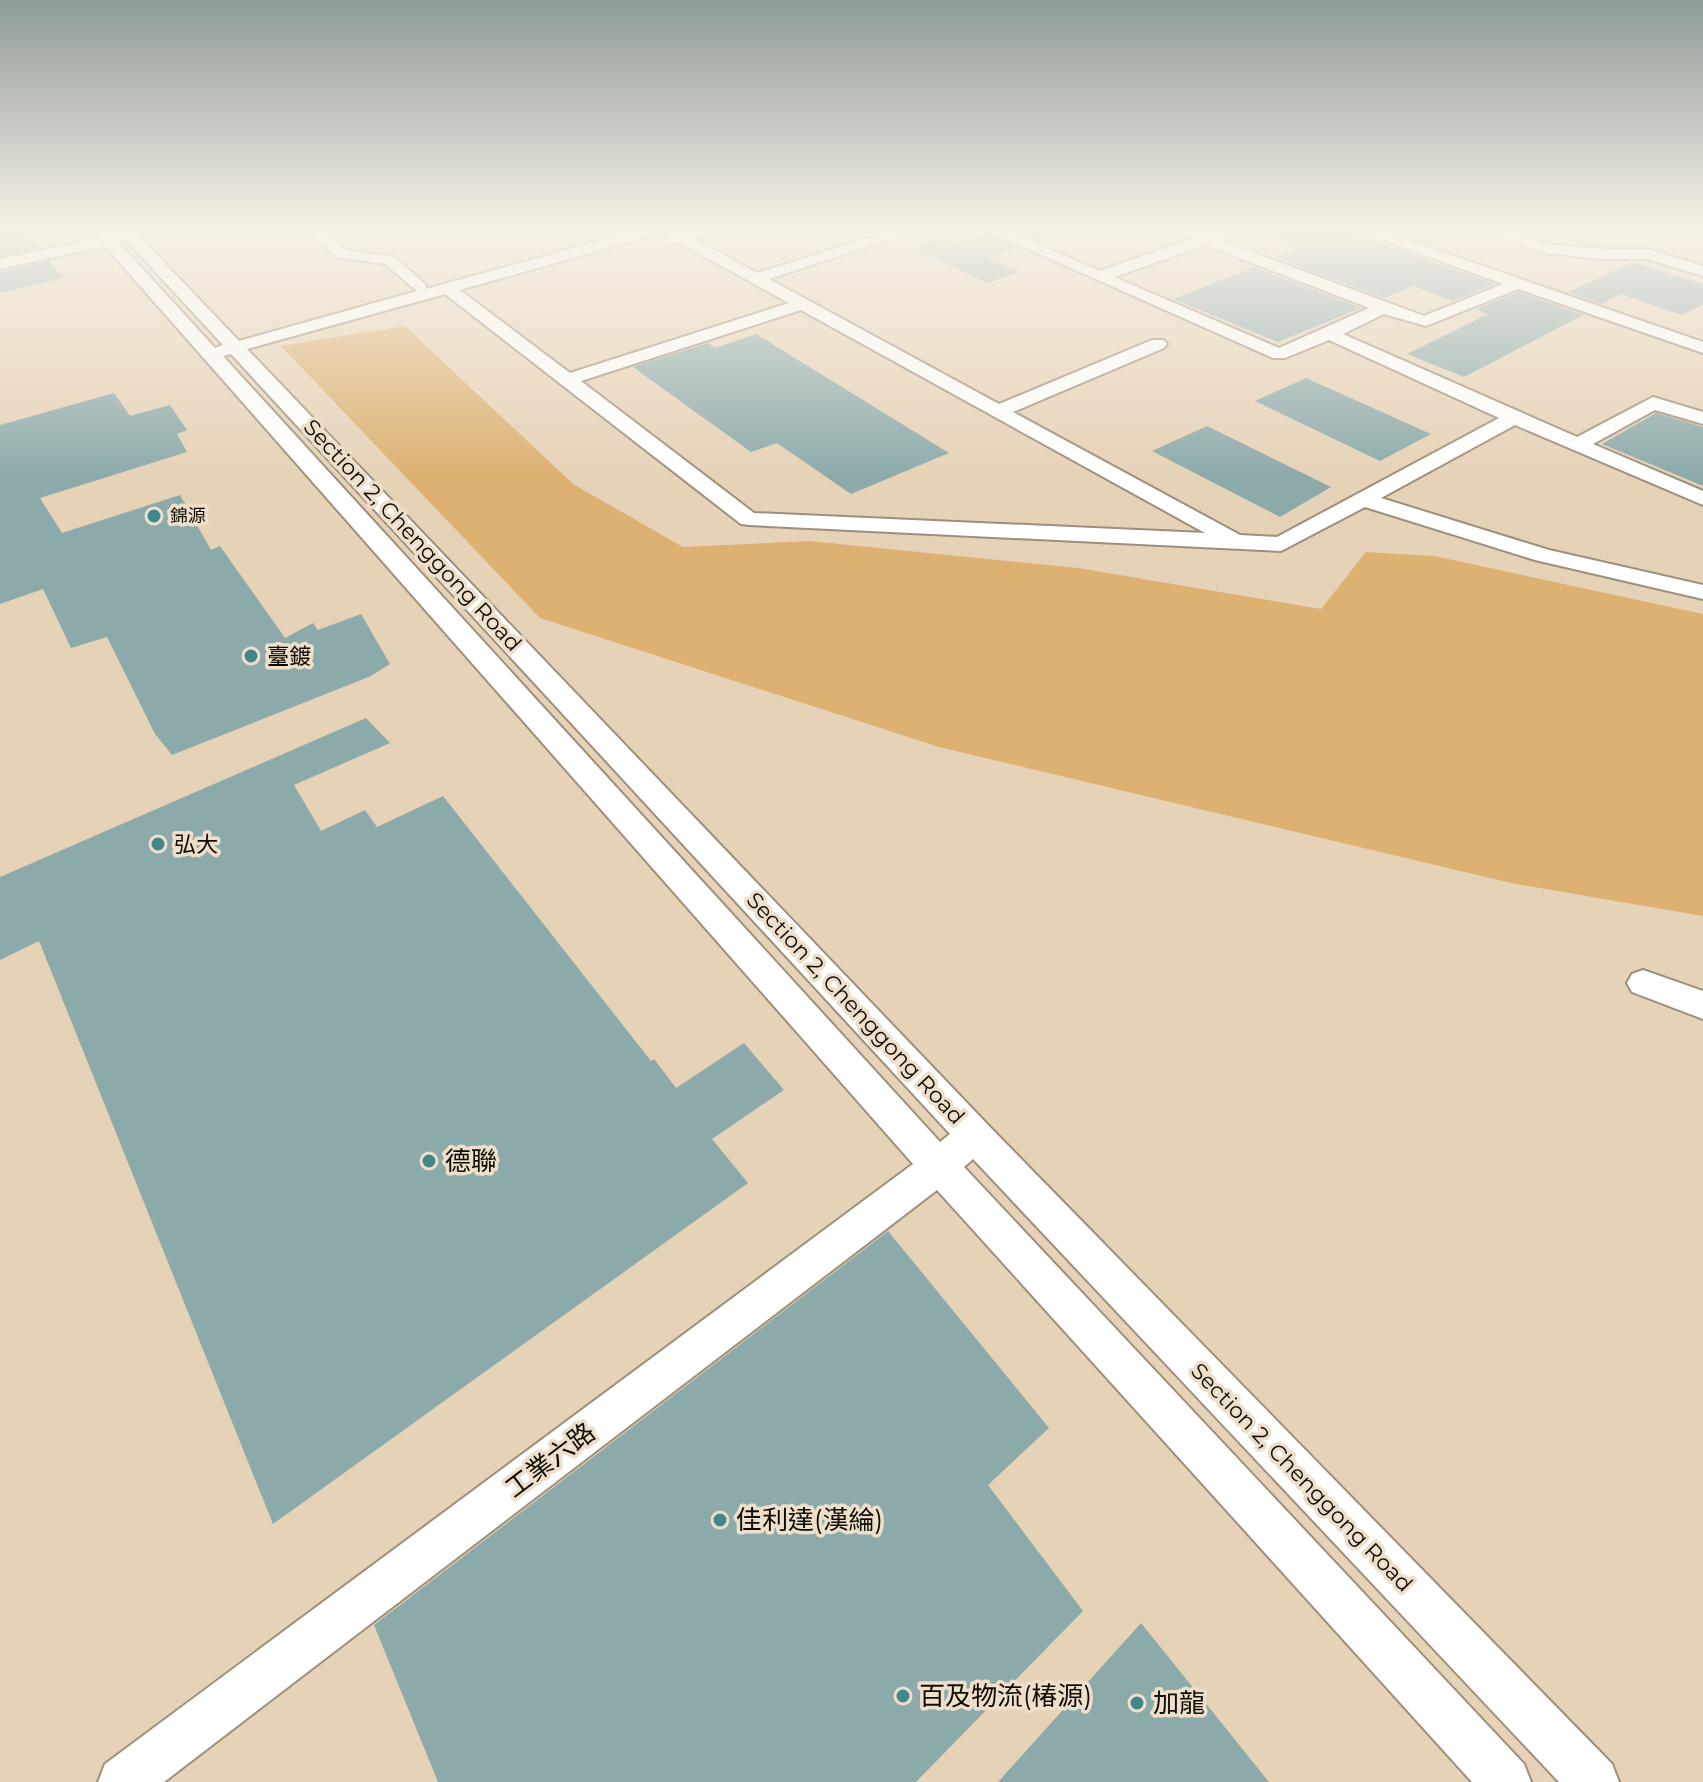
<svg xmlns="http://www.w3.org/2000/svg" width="1703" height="1782" font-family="Montserrat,'Noto Sans TC',sans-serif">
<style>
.built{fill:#e6d2b7}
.green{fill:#dcb172}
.building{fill:#8daaab}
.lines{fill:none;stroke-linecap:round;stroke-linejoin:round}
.minor-casing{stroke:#9d8f7b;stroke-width:4}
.minor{fill:#fff;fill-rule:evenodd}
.poi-dot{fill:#40888b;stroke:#eedfca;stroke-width:3}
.labels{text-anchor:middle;stroke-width:7;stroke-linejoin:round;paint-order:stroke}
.far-poi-label{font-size:18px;fill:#0f0b05;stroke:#eedfca;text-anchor:start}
.street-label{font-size:22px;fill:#0f0b05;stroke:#eedfca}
.poi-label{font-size:22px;fill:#0f0b05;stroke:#eedfca;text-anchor:start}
.near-poi-label{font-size:26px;fill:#0f0b05;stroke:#eedfca;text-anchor:start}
.near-street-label{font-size:26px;fill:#0f0b05;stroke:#eedfca}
</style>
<rect width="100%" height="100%" fill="#eedfca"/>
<rect class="built" x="0" y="228" width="1703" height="1554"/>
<polygon class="green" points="405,326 573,484 683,547 809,541 1078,568 1321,609 1366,552 1434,556 1703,614 1703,916 1511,883 939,747 540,618 281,346"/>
<g class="building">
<polygon points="0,228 21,228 38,248 0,256"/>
<polygon points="1009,228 1065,228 1066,231 1038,241"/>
<polygon points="1259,228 1339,228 1495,284 1453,301 1413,286 1385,298 1276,258 1304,247 1259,231"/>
<polygon points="986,233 1018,248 988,258 1019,272 988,283 912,248 943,238 955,244"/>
<polygon points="49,261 64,278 0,293 0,272"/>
<polygon points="1633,262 1703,284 1703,304 1682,315 1621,294 1602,304 1568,292"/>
<polygon points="1254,267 1361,308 1278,342 1173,299"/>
<polygon points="1518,292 1583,315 1464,377 1407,354 1488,314 1476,309"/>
<polygon points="756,334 949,453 851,494 777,443 751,452 633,367 708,343 715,348"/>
<polygon points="1306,378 1431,434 1380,461 1255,401"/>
<polygon points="114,393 130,416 170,405 187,430 177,434 187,452 40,498 62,533 180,495 211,550 220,546 285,638 313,623 318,630 361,614 390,664 371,676 172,755 155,734 107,637 71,648 43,589 0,604 0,425"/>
<polygon points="1656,413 1703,427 1703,486 1602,444"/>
<polygon points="1207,426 1331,487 1280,517 1152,451"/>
<polygon points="366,718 390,743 294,785 321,831 365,810 377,827 443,796 651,1061 654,1059 676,1088 744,1043 784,1090 712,1139 748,1183 273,1524 39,941 0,960 0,877"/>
<polygon points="888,1231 1049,1428 988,1485 1083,1611 916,1782 438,1782 374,1625"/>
<polygon points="1141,1623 1269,1782 998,1782"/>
</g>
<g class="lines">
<g class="minor-casing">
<g id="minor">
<path d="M91,228H106L112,235L120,233L116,228H131L239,341L417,291L385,264L337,257L303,228H319L346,250L395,257L425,284L426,289L646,228H674L683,233L701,228H725L695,239L757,273L901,228H924L769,279L999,404L1152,340H1164L1167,344L1164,348L1013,412L1240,535L1277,537L1499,418L1329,340L1285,358H1273L981,228H1001L1100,271L1192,239L1169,228H1190L1207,235L1225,228H1247L1220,240L1424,316L1503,284L1351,228H1373L1703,342V353L1518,289L1426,326L1384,314L1343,334L1577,437L1653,397L1703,412V424L1655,410L1593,444L1703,491V505L1515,425L1381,498L1549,550L1703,585V599L1535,560L1365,507L1281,551L749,525L741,524L445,294L247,349L987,1124L1612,1764L1619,1782H1559L973,1159L964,1167L1524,1764L1531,1782H1472L937,1190L164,1782H98L105,1764L913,1164L105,246L0,269V259L99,238ZM661,233L669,237L664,241L667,244L680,243L789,303L570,373L460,290ZM127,241L223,345L215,348L119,243ZM1206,245L1369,308L1279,348L1114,277ZM801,310L1205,533L754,513L581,381ZM231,354L950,1134L940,1142L223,356Z"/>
<polygon points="1477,228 1499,228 1546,244 1602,249 1649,249 1703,266 1703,276 1648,259 1602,259 1544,253"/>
<polygon points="1643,970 1703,991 1703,1019 1632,992 1627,983 1632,974"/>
</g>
</g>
<use href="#minor" class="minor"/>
</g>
<linearGradient id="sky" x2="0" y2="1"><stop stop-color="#8f9c97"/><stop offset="0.48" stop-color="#f7f1e7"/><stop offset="1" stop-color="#f7f1e7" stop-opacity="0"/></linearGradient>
<rect width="1703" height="478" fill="url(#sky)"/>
<g class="poi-dot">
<circle cx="154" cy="516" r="8"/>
<circle cx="251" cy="656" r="8"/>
<circle cx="158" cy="844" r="8"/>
<circle cx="429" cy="1161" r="8"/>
<circle cx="720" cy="1520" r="8"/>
<circle cx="903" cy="1696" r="8"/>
<circle cx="1137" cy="1703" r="8"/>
</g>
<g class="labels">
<g class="far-poi-label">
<text x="170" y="522">錦源</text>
</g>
<g class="street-label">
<text transform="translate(413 535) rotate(47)" y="8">Section 2, Chenggong Road</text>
<text transform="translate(856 1008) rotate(47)" y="8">Section 2, Chenggong Road</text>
<text transform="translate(1302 1477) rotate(46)" y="8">Section 2, Chenggong Road</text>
</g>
<g class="poi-label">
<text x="267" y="664">臺鍍</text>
<text x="174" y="852">弘大</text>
</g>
<g class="near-poi-label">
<text x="445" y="1170">德聯</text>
<text x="736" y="1529">佳利達(漢綸)</text>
<text x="919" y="1705">百及物流(椿源)</text>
<text x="1153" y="1712">加龍</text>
</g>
<g class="near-street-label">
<text transform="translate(550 1460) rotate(-37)" y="9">工業六路</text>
</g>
</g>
</svg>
